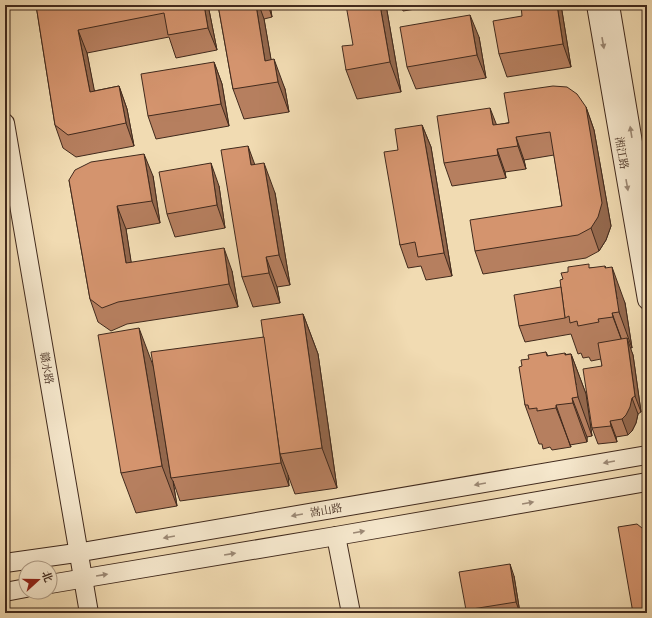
<svg xmlns="http://www.w3.org/2000/svg" width="652" height="618" font-family="'Old Standard TT','Noto Serif SC',serif">
<style>
.lines{fill:none;stroke-linecap:round;stroke-linejoin:round}
.secondary-casing{stroke:#412a1d;stroke-width:20}
.secondary{stroke:#f6e8cd;stroke-width:18}
.wall{fill:#b67f5f;stroke:#412a1d}
.shaded-wall{fill:#94684d;stroke:#412a1d}
.building{fill:#d4946e;stroke:#412a1d}
.oneway{fill:#9c8975}
.labels{text-anchor:middle;stroke-width:3;stroke-linejoin:round;paint-order:stroke}
.street-label{font-size:11px;fill:#412a1d;stroke:#f6e8cd}
</style>
<rect width="100%" height="100%" fill="#f1dbb2"/>
<filter id="stains"><feTurbulence type="fractalNoise" baseFrequency=".005" numOctaves="4"/><feColorMatrix values="0 0 0 0 .2 0 0 0 0 .09 0 0 0 0 .02 0 0 0 .5 -.17"/></filter>
<radialGradient id="worn" r=".72"><stop offset=".6" stop-color="#630" stop-opacity="0"/><stop offset="1" stop-color="#630" stop-opacity=".3"/></radialGradient>
<g class="lines">
<g class="secondary-casing">
<g id="secondary">
<polyline points="596,5 647,300"/>
<polyline points="610,5 647,226"/>
<polyline points="5,123 89,613"/>
<polyline points="336,536 351,613"/>
<polyline points="5,563 76,553 647,455"/>
<polyline points="50,584 336,536 647,482"/>
<polyline points="5,592 26,588"/>
</g>
</g>
<use href="#secondary" class="secondary"/>
</g>
<g class="wall">
<polygon points="36,5 208,5 217,50 176,58 169,37 87,53 94,91 119,86 127,109 134,146 76,157 63,148 55,125"/>
<polygon points="218,5 270,5 272,17 264,19 271,60 285,89 289,112 244,119 233,89"/>
<polygon points="386,5 401,92 357,99 346,70 353,45"/>
<polygon points="401,5 434,5 434,6 403,11"/>
<polygon points="561,5 571,67 507,77 499,54 522,16"/>
<polygon points="479,37 486,78 416,89 407,67"/>
<polygon points="214,62 222,84 229,126 156,139 148,116"/>
<polygon points="586,107 594,130 611,226 606,240 599,251 586,258 483,274 475,251 562,206 554,155 524,160 526,169 505,172 506,178 452,186 444,163 497,125"/>
<polygon points="422,125 431,147 452,276 426,280 421,266 408,268 400,245 398,150"/>
<polygon points="255,165 275,193 290,285 277,287 280,303 253,307 242,277"/>
<polygon points="153,176 160,223 126,229 131,263 232,271 238,307 127,324 111,331 98,322 90,299 69,180"/>
<polygon points="219,186 225,228 175,237 167,214"/>
<polygon points="590,268 606,268 625,303 632,348 630,348 633,355 641,412 638,414 636,423 632,431 628,435 616,437 617,442 598,444 592,428 602,366 601,359 591,361 589,357 583,358 581,353 578,354 571,334 525,342 519,326 561,287 563,279"/>
<polygon points="303,314 318,354 337,488 295,494 288,475 289,486 180,501 173,481 177,506 136,513 121,473 153,366 264,337"/>
<polygon points="546,352 548,356 571,354 586,394 592,436 587,437 587,442 570,445 571,447 552,450 550,447 543,449 542,444 539,444 525,405 522,366 529,359"/>
<polygon points="5,497 8,512 5,512"/>
<polygon points="514,576 520,613 467,613 466,610"/>
</g>
<g class="shaded-wall">
<polygon points="204,5 208,5 217,50 208,28"/>
<polygon points="256,5 259,5 264,19 275,82 265,61"/>
<polygon points="268,5 270,5 272,17"/>
<polygon points="380,5 386,5 401,92 390,62"/>
<polygon points="557,5 561,5 571,67 563,44"/>
<polygon points="470,15 479,37 486,78 477,55"/>
<polygon points="78,30 87,53 99,114 90,92"/>
<polygon points="274,59 285,89 289,112 278,82"/>
<polygon points="214,62 222,84 229,126 221,104"/>
<polygon points="119,86 127,109 134,146 126,123"/>
<polygon points="586,107 594,130 611,226 606,240 599,251 591,228"/>
<polygon points="490,108 499,131 493,125"/>
<polygon points="422,125 431,147 452,276 444,253"/>
<polygon points="516,137 524,160 526,169 518,146"/>
<polygon points="248,146 259,176 251,165"/>
<polygon points="497,149 505,172 506,178 498,155"/>
<polygon points="144,154 153,176 160,223 152,201"/>
<polygon points="211,163 219,186 225,228 217,205"/>
<polygon points="264,163 275,193 290,285 279,255"/>
<polygon points="117,206 126,229 135,286 126,263"/>
<polygon points="224,248 232,271 238,307 229,284"/>
<polygon points="266,257 277,287 280,303 269,273"/>
<polygon points="605,266 617,299 612,267 625,303 632,348 619,312"/>
<polygon points="612,313 625,349 626,352 613,317"/>
<polygon points="303,314 318,354 337,488 322,448"/>
<polygon points="139,328 154,368 171,478 173,481 177,506 162,466"/>
<polygon points="264,337 280,454 288,475 289,486 281,463"/>
<polygon points="627,338 633,355 641,412 635,396"/>
<polygon points="565,353 576,385 571,354 586,394 592,436 578,397"/>
<polygon points="572,398 587,437 587,442 573,403"/>
<polygon points="632,398 638,414 636,423 632,431 628,435 622,419"/>
<polygon points="556,405 570,445 571,447 556,408"/>
<polygon points="610,421 616,437 617,442 611,426"/>
<polygon points="5,497 8,512 5,505"/>
<polygon points="510,564 514,576 520,613 516,602"/>
</g>
<g class="building">
<polygon points="36,5 204,5 208,28 168,35 164,13 78,30 90,92 119,86 126,123 68,135 55,125"/>
<polygon points="218,5 256,5 265,61 274,59 278,82 233,89"/>
<polygon points="346,5 380,5 390,62 346,70 342,46 353,45"/>
<polygon points="521,5 557,5 563,44 499,54 493,21 522,16"/>
<polygon points="470,15 477,55 407,67 400,27"/>
<polygon points="214,62 221,104 148,116 141,74"/>
<polygon points="553,86 567,87 577,94 586,107 602,203 598,217 591,228 578,235 475,251 470,220 562,206 550,132 516,137 518,146 497,149 498,155 444,163 437,116 490,108 493,125 509,123 504,93"/>
<polygon points="422,125 444,253 418,257 415,242 400,245 384,152 398,150 395,129"/>
<polygon points="248,146 251,165 264,163 279,255 266,257 269,273 242,277 221,150"/>
<polygon points="144,154 152,201 117,206 126,263 224,248 229,284 118,302 102,308 90,299 69,180 75,170 91,162"/>
<polygon points="211,163 217,205 167,214 159,172"/>
<polygon points="589,264 589,268 605,266 605,268 612,267 619,312 612,313 613,317 598,319 599,322 578,326 577,321 570,323 569,316 565,318 560,280 563,279 561,273 568,272 568,267"/>
<polygon points="561,287 565,318 519,326 514,295"/>
<polygon points="303,314 322,448 280,454 261,320"/>
<polygon points="139,328 162,466 121,473 98,335"/>
<polygon points="264,337 281,463 171,478 151,352"/>
<polygon points="627,338 635,396 632,398 630,407 626,415 622,419 610,421 611,426 592,428 583,369 602,366 598,343"/>
<polygon points="546,352 547,356 565,353 565,355 571,354 578,397 572,398 573,403 556,405 556,408 537,411 537,408 529,409 528,405 525,405 519,367 522,366 521,360 529,359 528,355"/>
<polygon points="637,524 647,532 647,613 633,613 618,527"/>
<polygon points="510,564 516,602 466,610 459,572"/>
</g>
<defs><path id="oneway-solid" d="M-6-.8H1V-3.2L6.5 0L1 3.2V.8H-6Z"/></defs>
<g class="oneway">
<use href="#oneway-solid" transform="translate(603 43) rotate(80)"/>
<use href="#oneway-solid" transform="translate(631 132) rotate(-99)"/>
<use href="#oneway-solid" transform="translate(627 185) rotate(80)"/>
<use href="#oneway-solid" transform="translate(609 462) rotate(170)"/>
<use href="#oneway-solid" transform="translate(480 484) rotate(170)"/>
<use href="#oneway-solid" transform="translate(528 503) rotate(-10)"/>
<use href="#oneway-solid" transform="translate(297 515) rotate(170)"/>
<use href="#oneway-solid" transform="translate(359 532) rotate(-10)"/>
<use href="#oneway-solid" transform="translate(169 537) rotate(170)"/>
<use href="#oneway-solid" transform="translate(230 554) rotate(-9)"/>
<use href="#oneway-solid" transform="translate(102 575) rotate(-9)"/>
</g>
<g class="labels">
<g class="street-label">
<text transform="translate(622 153) rotate(80)" y="4">湘江路</text>
<text transform="translate(47 368) rotate(80)" y="4">赣水路</text>
<text transform="translate(326 510) rotate(-10)" y="4">嵩山路</text>
</g>
</g>
<rect width="652" height="618" fill="none" stroke="#f1dbb2" stroke-width="20"/>
<rect x="6" y="6" width="640" height="606" fill="none" stroke="#412a1d" stroke-width="2"/>
<rect x="10" y="10" width="632" height="598" fill="none" stroke="#412a1d"/>
<g transform="translate(38 580) rotate(69)"><circle r="19" fill="#f6e8cd" stroke="#ae9c87"/>
<path d="M0-3L7 15L0 10L-7 15Z" fill="#8f2418"/>
<text y="-6" font-size="11" font-weight="bold" text-anchor="middle" fill="#412a1d">北</text>
</g>
<rect width="100%" height="100%" filter="url(#stains)"/>
<rect width="100%" height="100%" fill="url(#worn)"/>
</svg>
